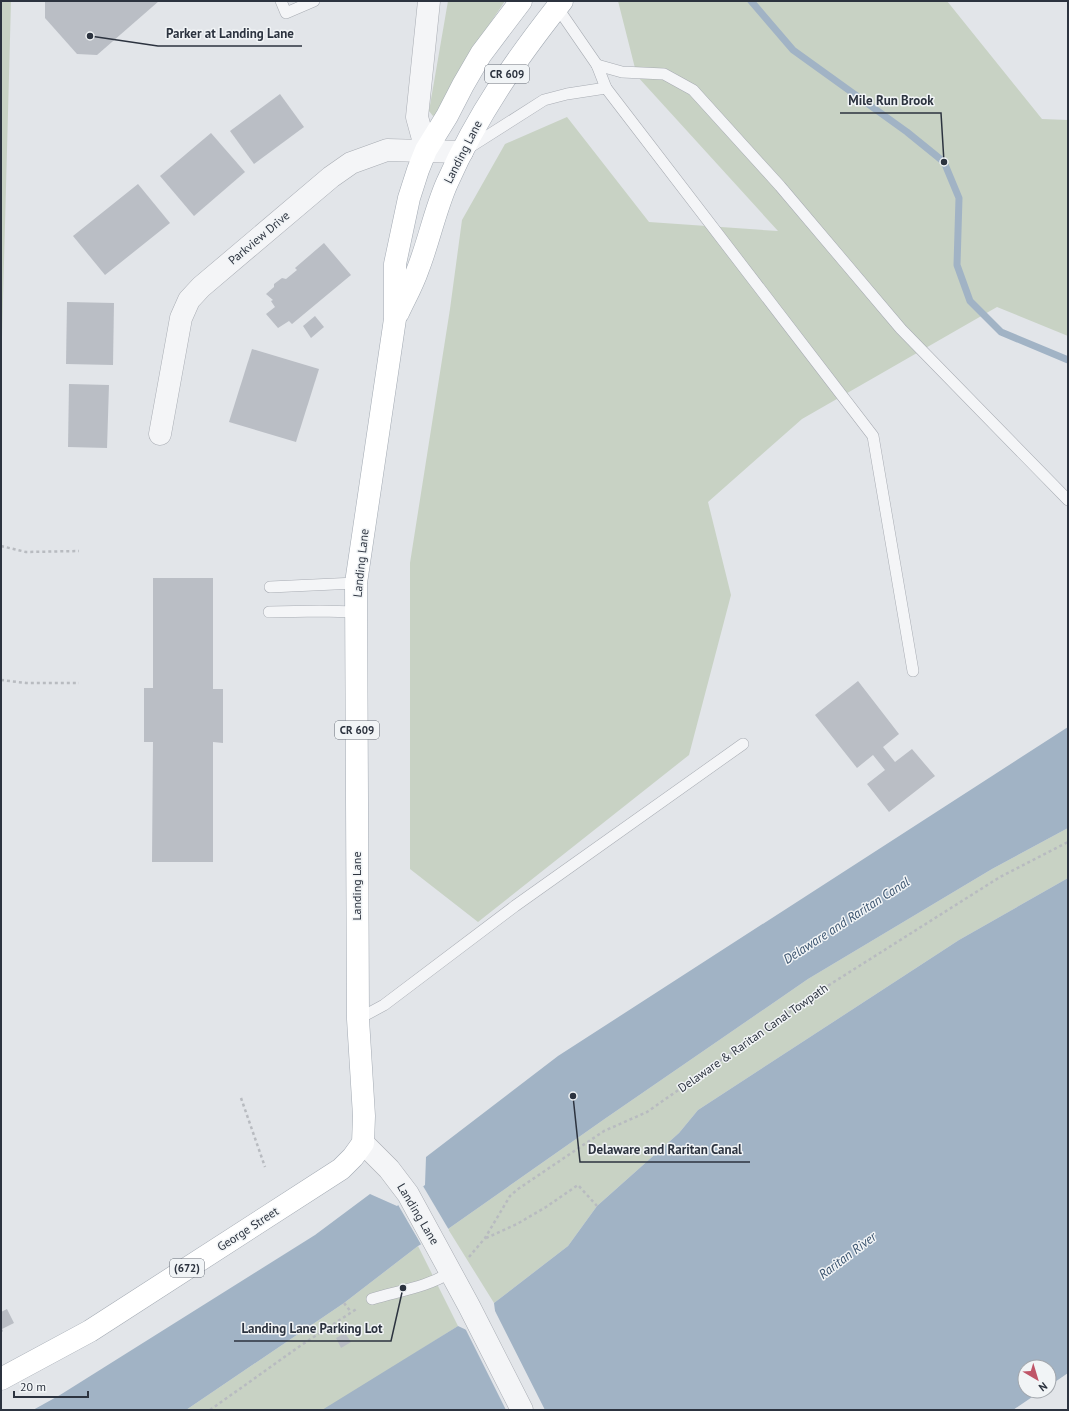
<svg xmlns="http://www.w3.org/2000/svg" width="1069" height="1411" font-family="'PT Sans',sans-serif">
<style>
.green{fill:#c8d2c4}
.water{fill:#a1b3c5}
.pier{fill:#e2e5e9}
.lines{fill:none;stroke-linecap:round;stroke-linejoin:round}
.stream{stroke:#a1b3c5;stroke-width:7}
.building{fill:#babec5}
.service-casing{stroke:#a8acb3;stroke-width:12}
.minor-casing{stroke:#a8acb3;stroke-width:23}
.tertiary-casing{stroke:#a8acb3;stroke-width:23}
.primary-casing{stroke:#a3aab3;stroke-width:23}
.path{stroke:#b8bbc0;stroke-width:2.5;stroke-dasharray:3 3;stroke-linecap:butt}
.service{stroke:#f4f5f7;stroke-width:11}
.minor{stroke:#f4f5f7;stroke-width:22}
.tertiary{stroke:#f4f5f7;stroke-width:22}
.primary{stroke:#fff;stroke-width:22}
.labels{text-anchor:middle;stroke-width:3;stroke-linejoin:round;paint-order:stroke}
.shield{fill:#f1f4f6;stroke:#676d76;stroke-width:1}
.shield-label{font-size:11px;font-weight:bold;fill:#2c333f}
.street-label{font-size:12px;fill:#2c333f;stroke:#f1f4f6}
.water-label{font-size:13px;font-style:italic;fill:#3a536e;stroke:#f1f4f6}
.leader{fill:none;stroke:#2c333f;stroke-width:1.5}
.callout-dot{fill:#2c333f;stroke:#f1f4f6;stroke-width:1.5}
.callout-label{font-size:13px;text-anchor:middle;font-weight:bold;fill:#2c333f;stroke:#f1f4f6;stroke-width:3;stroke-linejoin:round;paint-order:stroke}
</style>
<rect width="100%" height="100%" fill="#e2e5e9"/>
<g class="green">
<polygon points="1,1 11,1 1,374"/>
<polygon points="448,1 505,1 462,65 438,114 433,116 429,111"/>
<polygon points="618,1 947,1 1042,119 1068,120 1068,336 997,307 802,419 708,502 731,595 689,755 478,922 410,869 410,563 450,309 462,220 505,144 567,117 649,222 778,231 637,76"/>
<polygon points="1068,828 1068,878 959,940 698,1110 679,1133 597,1206 568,1246 494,1303 448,1229 606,1118 808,979 992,869"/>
<polygon points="418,1246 458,1326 325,1410 186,1410 344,1303"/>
</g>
<g class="water">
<polygon points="1068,727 1068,828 992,869 808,979 606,1118 448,1229 418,1246 344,1303 186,1410 33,1410 60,1395 315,1235 370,1194 397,1206 425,1185 426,1157 558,1056"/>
<polygon points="1068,878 1068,1373 1049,1386 1049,1367 1025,1367 1025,1391 1041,1391 1013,1410 322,1410 458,1326 473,1333 496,1319 494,1303 568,1246 597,1206 679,1133 698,1110 959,940"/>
</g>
<g class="pier">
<polygon points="423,1186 449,1230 422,1246 397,1203"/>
<polygon points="493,1307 545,1410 506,1410 464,1326 473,1331 494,1318"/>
</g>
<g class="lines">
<polyline class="stream" points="751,1 793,50 907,132 944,162 959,198 957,265 970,301 1001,332 1068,360"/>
</g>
<g class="building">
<polygon points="45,1 159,1 97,55 77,54 45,18"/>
<polygon points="280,94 304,127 254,164 230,131"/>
<polygon points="211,133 245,172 194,216 160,176"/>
<polygon points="138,184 170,223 105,275 73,236"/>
<polygon points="324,243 351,275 292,324 289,321 278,328 266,314 275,307 271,301 273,300 266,294 274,287 274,284 282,278 286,279 297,270 295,268"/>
<polygon points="67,302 114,303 113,365 66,364"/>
<polygon points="315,316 324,327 311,338 303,326"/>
<polygon points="252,349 319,369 296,442 229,422"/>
<polygon points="69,384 109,385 107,448 68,447"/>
<polygon points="153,578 213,578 213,689 223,689 223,743 213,742 213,862 152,862 153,742 144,742 144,688 153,688"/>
<polygon points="858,681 899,734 883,747 895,762 912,749 935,776 889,812 867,784 885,770 873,755 857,768 815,715"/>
<polygon points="7,1309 14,1323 2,1329 3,1331 1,1333 1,1312"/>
<polygon points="345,1333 351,1342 341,1348 336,1338"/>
</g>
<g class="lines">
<g class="service-casing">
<g id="service">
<polyline points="281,1 286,13 314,1"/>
<polyline points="557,7 597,65 606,88 873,436 913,671"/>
<polyline points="597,65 622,72 664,74 693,90 780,186 901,329 1068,500"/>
<polyline points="467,149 544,100 567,94 606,88"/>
<polyline points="270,587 356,583"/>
<polyline points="269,612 320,611 357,612"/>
<polyline points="358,1019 384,1005 515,906 743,744"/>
<path d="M372,1299C398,1291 428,1287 451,1272"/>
</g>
</g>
<g class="minor-casing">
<polyline id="minor" points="160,434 181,318 189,300 201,287 331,177 351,163 387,150 462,152"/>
</g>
<g class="tertiary-casing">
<g id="tertiary">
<polyline points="426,150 417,117 429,1"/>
<polyline points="363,1143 389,1169 408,1194 469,1306 522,1410"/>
</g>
</g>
<g class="primary-casing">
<g id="primary">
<path d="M398,313C405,298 413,284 418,269C429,241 435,210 447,183C477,115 516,59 562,1"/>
<polyline points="1,1379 90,1331 341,1169 353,1157 363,1143 364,1116 358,1019 356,583 395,319 395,264 409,198 418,170 426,150 447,116 463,85 481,54 521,1"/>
</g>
</g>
<g class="path">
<polyline points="1,546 26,552 79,551"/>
<polyline points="1,680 26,683 79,683"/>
<polyline points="241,1098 265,1167"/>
<polyline points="486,1238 517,1224 546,1207 578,1185 597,1206"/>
<polyline points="469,1257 485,1238 510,1196 518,1189 604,1131 647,1112 818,992 1000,877 1068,842"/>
<polyline points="344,1303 351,1312"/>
<polyline points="210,1410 300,1346 358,1308"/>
</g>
<use href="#service" class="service"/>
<use href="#minor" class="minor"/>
<use href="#tertiary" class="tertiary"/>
<use href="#primary" class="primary"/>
</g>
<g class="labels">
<g class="shield">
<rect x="485" y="65" width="44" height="18" rx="3"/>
<rect x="335" y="721" width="44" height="18" rx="3"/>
<rect x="170" y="1259" width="34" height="18" rx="3"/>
</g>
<g class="shield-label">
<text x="507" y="78">CR 609</text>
<text x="357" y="734">CR 609</text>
<text x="187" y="1272">(672)</text>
</g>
<g class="street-label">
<text transform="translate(463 152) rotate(-63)" y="4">Landing Lane</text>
<text transform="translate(259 238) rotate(-40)" y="4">Parkview Drive</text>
<text transform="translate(361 563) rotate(-84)" y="4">Landing Lane</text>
<text transform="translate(357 886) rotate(-90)" y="4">Landing Lane</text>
<text transform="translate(753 1038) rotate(-35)" y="4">Delaware &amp; Raritan Canal Towpath</text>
<text transform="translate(418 1214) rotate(59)" y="4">Landing Lane</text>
<text transform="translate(248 1229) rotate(-33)" y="4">George Street</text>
</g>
<g class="water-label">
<text transform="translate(846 920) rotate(-33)" y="5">Delaware and Raritan Canal</text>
<text transform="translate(847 1255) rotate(-37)" y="5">Raritan River</text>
</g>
</g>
<path class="leader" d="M90 36L158 46H302M944 162L941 113H840M573 1096L580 1162H750M403 1288L391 1341H234"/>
<g class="callout-dot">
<circle cx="90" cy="36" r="4"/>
<circle cx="944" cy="162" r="4"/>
<circle cx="573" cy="1096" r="4"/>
<circle cx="403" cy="1288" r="4"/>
</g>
<g class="callout-label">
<text x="230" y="38">Parker at Landing Lane</text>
<text x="891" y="105">Mile Run Brook</text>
<text x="665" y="1154">Delaware and Raritan Canal</text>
<text x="312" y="1333">Landing Lane Parking Lot</text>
</g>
<rect width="1069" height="1411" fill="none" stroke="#2c333f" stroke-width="4"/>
<g transform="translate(1037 1379) rotate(142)"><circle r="19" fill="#f1f4f6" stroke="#a2a7ad"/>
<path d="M0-3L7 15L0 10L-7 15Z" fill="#bf5568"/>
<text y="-6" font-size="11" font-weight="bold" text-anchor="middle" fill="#2c333f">N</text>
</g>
<path d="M14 1391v6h74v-6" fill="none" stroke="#2c333f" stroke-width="2"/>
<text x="20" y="1391" font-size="12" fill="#2c333f" stroke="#f1f4f6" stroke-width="3" paint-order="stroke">20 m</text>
</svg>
